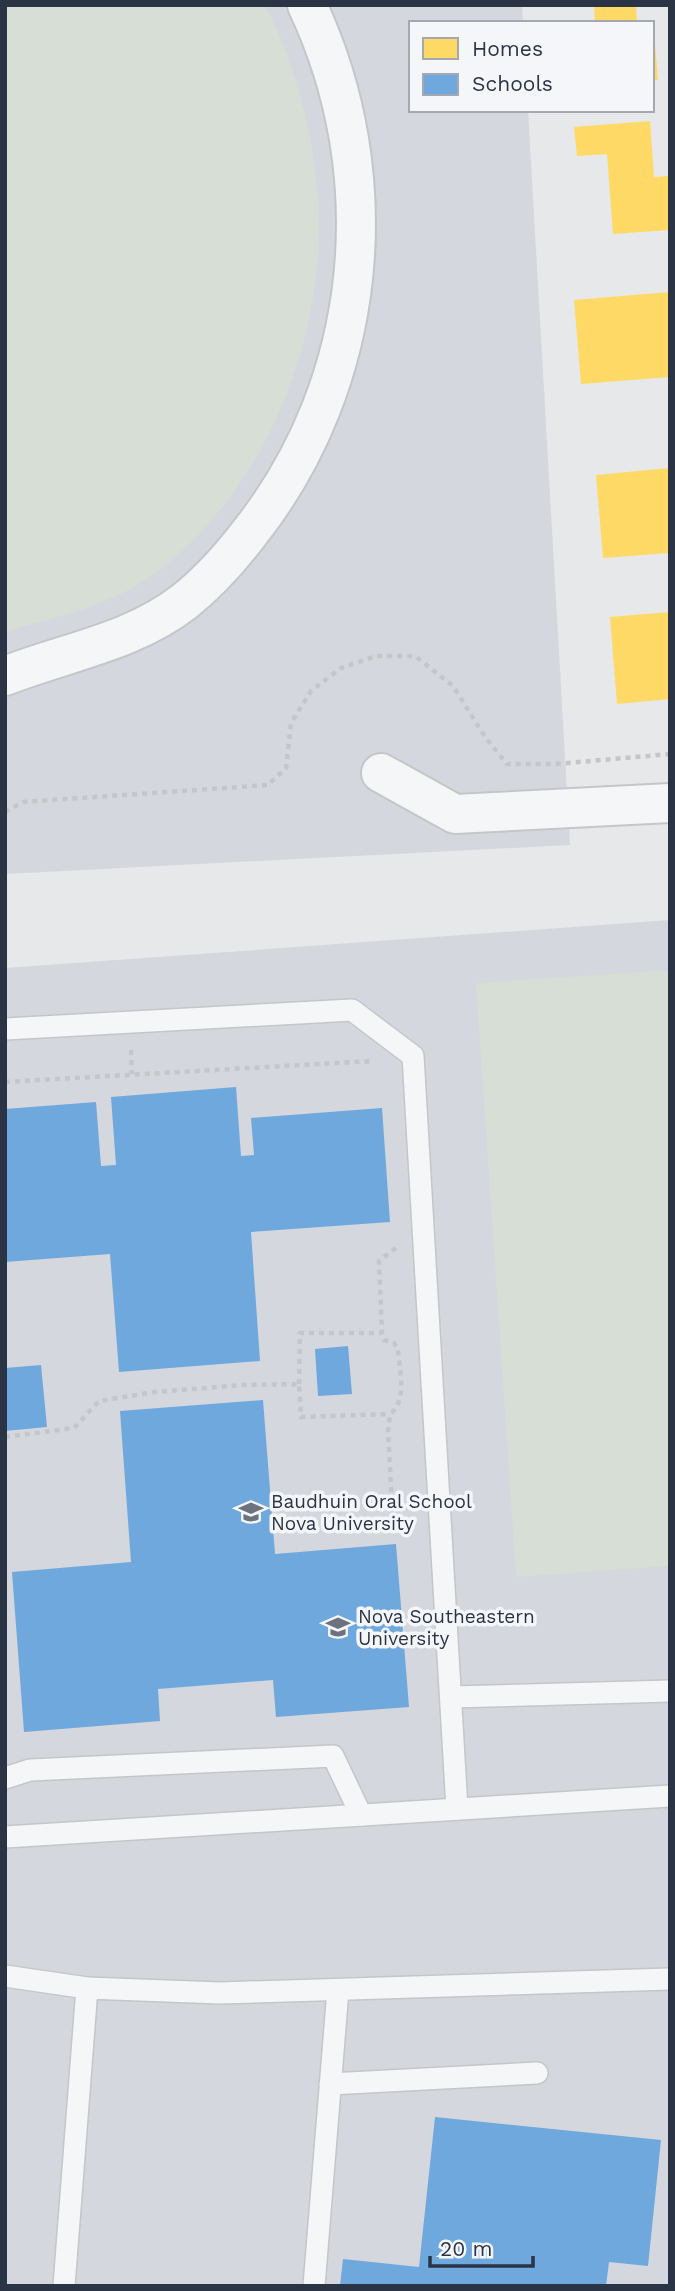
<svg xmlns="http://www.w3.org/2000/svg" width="675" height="2291" font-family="'Work Sans',sans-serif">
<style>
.built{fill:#d4d7dd}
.green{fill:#d6ded6}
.homes{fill:#ffd966}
.schools{fill:#6fa8dc}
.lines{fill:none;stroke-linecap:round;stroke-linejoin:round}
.lane-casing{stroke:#c4c6c8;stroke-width:24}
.street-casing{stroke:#c4c6c8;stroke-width:42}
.path{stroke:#c5c6ca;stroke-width:4.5;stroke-dasharray:5 5;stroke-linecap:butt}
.lane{stroke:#f5f6f7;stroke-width:21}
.street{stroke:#f5f6f7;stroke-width:38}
.labels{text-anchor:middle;stroke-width:7;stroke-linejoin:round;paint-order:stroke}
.poi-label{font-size:19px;fill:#2b3445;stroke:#f4f6f9;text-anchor:start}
</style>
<rect width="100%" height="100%" fill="#e6e8ea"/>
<g class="built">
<polygon points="5,5 522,5 523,23 411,23 411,110 528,110 570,845 5,874"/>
<polygon points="670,920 670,2286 5,2286 5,968"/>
</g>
<g class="green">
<path d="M5,5H265C304,79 326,184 317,267C306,383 250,501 157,572C130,593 93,607 61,616C42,622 23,625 5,633Z"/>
<polygon points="670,970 670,1566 516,1577 476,983"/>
</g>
<g class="homes">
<polygon points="594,5 636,5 637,23 595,23"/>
<polygon points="655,43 658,80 652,80 652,44"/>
<polygon points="650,121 654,177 668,176 670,230 613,234 607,154 577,156 574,127"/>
<polygon points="670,292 670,377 581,384 574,300"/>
<polygon points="670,468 670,553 603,558 596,475"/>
<polygon points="670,612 670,699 617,704 610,617"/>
</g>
<g class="schools">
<polygon points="236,1087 241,1156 254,1155 251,1118 382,1108 390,1222 251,1232 260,1361 119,1372 110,1254 5,1262 5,1109 96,1102 101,1166 116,1165 111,1097"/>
<polygon points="348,1346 352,1394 318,1396 315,1349"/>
<polygon points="41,1365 47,1427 5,1431 5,1368"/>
<polygon points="263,1400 275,1554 396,1544 409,1707 276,1717 273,1680 158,1689 160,1721 24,1732 12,1572 131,1562 120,1411"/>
<polygon points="435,2117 661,2140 648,2266 609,2262 606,2286 340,2286 343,2259 419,2267"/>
</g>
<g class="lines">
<g class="lane-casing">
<g id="lane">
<polyline points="5,1029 352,1010 413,1056 457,1809"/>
<polyline points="451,1697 670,1691"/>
<polyline points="5,1778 30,1770 333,1756 361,1815"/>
<polyline points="5,1837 670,1796"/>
<polyline points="5,1976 87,1988 64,2286"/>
<polyline points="87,1988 220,1993 670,1979"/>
<polyline points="330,2084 537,2073"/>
<polyline points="314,2286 338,1990"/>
</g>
</g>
<g class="street-casing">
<g id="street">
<path d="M5,676C66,652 133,642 185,601C210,581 232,556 251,531C368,382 388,176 307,5"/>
<polyline points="381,773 455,814 670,803"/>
</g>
</g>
<g class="path">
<polyline points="5,812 23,802 268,785 286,768 291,723 311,691 341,668 376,656 415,656 453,686 485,737 507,764 556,764 670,754"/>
<polyline points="131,1050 132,1074"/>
<polyline points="5,1082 372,1061"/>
<path d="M396,1248L379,1261L382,1333L384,1340L394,1343L398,1349C399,1369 408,1401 390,1414L388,1432L393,1522L397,1528L413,1536"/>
<polyline points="299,1384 300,1333 382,1333"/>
<polyline points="5,1437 74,1428 99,1401 155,1392 243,1385 299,1384 301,1417 390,1414"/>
</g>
<use href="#lane" class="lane"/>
<use href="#street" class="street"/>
</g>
<defs>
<g id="school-bare" transform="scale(1.89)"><path d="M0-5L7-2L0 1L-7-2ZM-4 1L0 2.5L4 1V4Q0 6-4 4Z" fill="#6c737f" stroke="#f4f6f9" stroke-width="2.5" paint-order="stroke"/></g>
<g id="university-bare" transform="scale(1.89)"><path d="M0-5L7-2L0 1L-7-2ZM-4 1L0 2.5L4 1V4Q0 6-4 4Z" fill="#6c737f" stroke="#f4f6f9" stroke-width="2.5" paint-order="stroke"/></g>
</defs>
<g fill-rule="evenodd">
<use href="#school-bare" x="251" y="1512"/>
<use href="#university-bare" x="338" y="1627"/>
</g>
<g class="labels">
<g class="poi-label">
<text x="271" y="1508">Baudhuin Oral School<tspan x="271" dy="22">Nova University</tspan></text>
<text x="358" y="1623">Nova Southeastern<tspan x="358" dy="22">University</tspan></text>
</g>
</g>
<rect width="675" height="2291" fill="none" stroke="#2b3445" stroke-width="14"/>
<rect x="409" y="21" width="245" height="91" fill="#f4f6f9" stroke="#a4a8b1" stroke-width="2"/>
<rect x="423" y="38" width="35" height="21" fill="#ffd966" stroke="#a4a8b1" stroke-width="2"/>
<text x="472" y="56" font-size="21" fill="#2b3445">Homes</text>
<rect x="423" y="74" width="35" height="21" fill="#6fa8dc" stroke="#a4a8b1" stroke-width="2"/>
<text x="472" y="91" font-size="21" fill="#2b3445">Schools</text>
<path d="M430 2256v10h103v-10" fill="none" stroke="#2b3445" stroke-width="3.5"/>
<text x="440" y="2256" font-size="21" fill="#2b3445" stroke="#f4f6f9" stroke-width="5" paint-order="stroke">20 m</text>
</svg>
